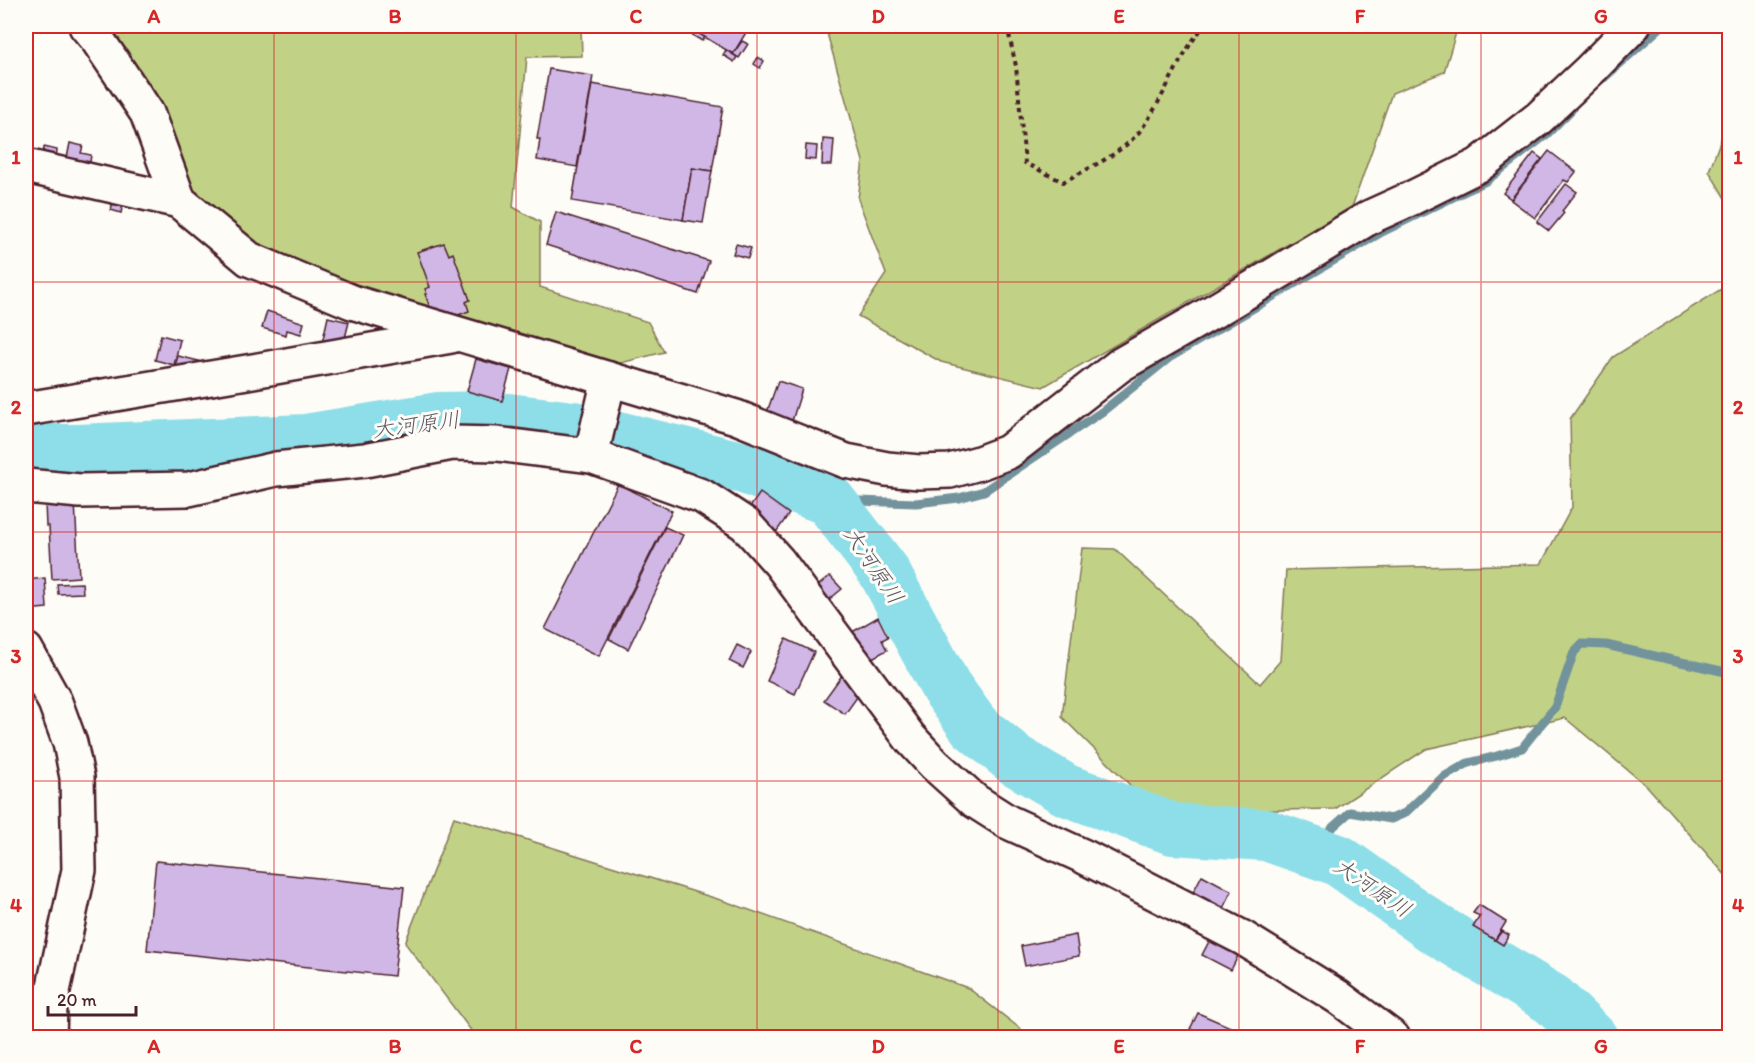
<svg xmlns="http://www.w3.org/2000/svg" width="1755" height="1063" font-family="Itim,'Klee One',sans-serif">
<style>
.green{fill:#c1d286;stroke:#867858;stroke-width:1.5}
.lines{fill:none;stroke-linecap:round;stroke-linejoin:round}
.stream{stroke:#72929c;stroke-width:9}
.river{stroke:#8ddee8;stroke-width:52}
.building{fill:#d0b7e6;stroke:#4a1f2b;stroke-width:1.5}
.street-casing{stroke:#4a1f2b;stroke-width:38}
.path{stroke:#4a1f2b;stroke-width:4;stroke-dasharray:4.5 4.5;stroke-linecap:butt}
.street{stroke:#fdfcf7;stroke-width:33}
.grid{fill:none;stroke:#d62828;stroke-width:1.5;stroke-opacity:0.55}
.labels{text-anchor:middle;stroke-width:6;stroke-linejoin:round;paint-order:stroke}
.water-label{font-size:22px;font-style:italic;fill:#5e5864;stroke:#fdfcf7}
.neatline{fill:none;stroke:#d62828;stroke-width:2}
.grid-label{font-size:20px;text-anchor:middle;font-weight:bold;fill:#d62828}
</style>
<rect width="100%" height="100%" fill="#fdfcf7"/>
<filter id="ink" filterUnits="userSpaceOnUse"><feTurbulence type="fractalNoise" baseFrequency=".0167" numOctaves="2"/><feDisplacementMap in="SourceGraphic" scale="12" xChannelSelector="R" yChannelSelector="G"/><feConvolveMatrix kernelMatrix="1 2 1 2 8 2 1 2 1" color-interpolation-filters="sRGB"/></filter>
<g filter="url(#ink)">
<g class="green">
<polygon points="106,26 581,26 582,56 527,57 513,207 540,222 540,287 648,322 664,352 613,365 373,295 251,242 194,194 128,51"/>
<polygon points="825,26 1458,26 1444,72 1392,93 1352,207 1043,387 941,362 858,316 886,274 858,199 863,161"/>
<polygon points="1729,118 1729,205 1709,171"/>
<polygon points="1729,284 1729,879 1648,787 1565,718 1426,749 1335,809 1157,812 1062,717 1082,548 1115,549 1260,684 1280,661 1286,570 1541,564 1572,507 1570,419 1613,357"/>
<polygon points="454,817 727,902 968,988 1031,1037 476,1037 405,943"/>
<polygon points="1729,995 1729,1037 1722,1037"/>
</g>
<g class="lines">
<g class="stream">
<polyline points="1604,78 1662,26"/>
<polyline points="829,500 916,503 959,498 984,491 1103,411 1169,358 1382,232 1486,181 1546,135 1572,109"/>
<polyline points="1317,853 1333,827 1350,812 1391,819 1405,813 1442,778 1468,763 1497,756 1522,748 1555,707 1574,652 1582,644 1606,645 1730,673"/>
</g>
<polyline class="river" points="26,450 78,450 306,440 439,418 491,417 581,428 744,468 829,500 883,570 946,687 974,726 1015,760 1066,790 1173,829 1266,835 1338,860 1434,928 1553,1000 1592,1038"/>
</g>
<g class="building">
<polygon points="677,26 686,26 705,37 702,41"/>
<polygon points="686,26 750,26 733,54"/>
<polygon points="742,41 748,44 739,58 733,54"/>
<polygon points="726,50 737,57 734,62 723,55"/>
<polygon points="758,57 764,61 760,68 754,64"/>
<polygon points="549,69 593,76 577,167 537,160 540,139 537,139"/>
<polygon points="592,84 723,107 712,171 692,168 683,220 572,201"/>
<polygon points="823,139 834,140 832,165 822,165"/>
<polygon points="70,143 83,146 81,153 91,155 89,168 66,163"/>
<polygon points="806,145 817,146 816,160 805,159"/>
<polygon points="44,147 57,150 56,159 43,156"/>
<polygon points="1549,151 1576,172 1568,182 1564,180 1535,218 1511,200"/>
<polygon points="1534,153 1542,159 1511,199 1503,193"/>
<polygon points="692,168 712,171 703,223 683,220"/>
<polygon points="1566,184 1577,192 1562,211 1564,213 1549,231 1537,222"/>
<polygon points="113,201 123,204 121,213 111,210"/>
<polygon points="556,212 709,261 698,294 546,245"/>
<polygon points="444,243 449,255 453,253 470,300 466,302 469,311 436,323 425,294 427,294 425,289 430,287 417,252"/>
<polygon points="736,244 751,248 748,258 733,254"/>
<polygon points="267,311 304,323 301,334 287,330 286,335 262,328"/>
<polygon points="328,317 349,322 340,358 320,352"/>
<polygon points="161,335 180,340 174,365 155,360"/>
<polygon points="178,356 199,361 195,377 178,373 179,367 175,366"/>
<polygon points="476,359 511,369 502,401 467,391"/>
<polygon points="778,381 802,389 792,421 767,412"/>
<polygon points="618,484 672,511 599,656 545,629"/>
<polygon points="760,493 789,514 772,538 743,517"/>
<polygon points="75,502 79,577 52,579 49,526 46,526 45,503"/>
<polygon points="665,527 683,535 628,649 609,639"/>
<polygon points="830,576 842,589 821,606 810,592"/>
<polygon points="45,578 47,608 26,610 26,580"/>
<polygon points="82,583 83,593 58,594 57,584"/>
<polygon points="878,617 888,637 882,640 887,650 863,663 847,635"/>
<polygon points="786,639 814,652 795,694 767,681"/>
<polygon points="737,645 751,652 743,668 729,661"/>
<polygon points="845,671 865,686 845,714 824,700"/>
<polygon points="156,861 404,887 394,976 147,950"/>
<polygon points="1202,875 1232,891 1219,916 1189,900"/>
<polygon points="1479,905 1506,922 1495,940 1473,927 1480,916 1473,913"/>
<polygon points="1502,931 1509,935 1503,945 1495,940"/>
<polygon points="1214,932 1242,948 1231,970 1202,955"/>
<polygon points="1076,935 1079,956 1025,966 1021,946"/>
<polygon points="1198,1013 1242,1032 1239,1038 1209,1038 1190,1029"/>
</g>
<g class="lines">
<g class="street-casing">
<g id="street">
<polyline points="86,26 97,39 147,113 179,201 249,259 352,302 736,417 846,461 887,469 919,472 950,471 979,463 1008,452 1120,365 1221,307 1370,217 1412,198 1479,165 1539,118 1590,70 1633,26"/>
<polyline points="26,166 179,201"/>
<polyline points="26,409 247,372 451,336"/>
<polyline points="591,456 609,379"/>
<polyline points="26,486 80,491 189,489 276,469 365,460 452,443 497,444 591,456 702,496 745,524 779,562 910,738 934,764 975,801 1008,822 1085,857 1243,938 1338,997 1393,1038"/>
<polyline points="26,650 55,702 70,743 77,777 79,870 50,1005 49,1038"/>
</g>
</g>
<path class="path" d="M1007,26L1016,66L1025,163L1063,182C1092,166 1127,152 1145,124C1167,92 1179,55 1204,26"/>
<use href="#street" class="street"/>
</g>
</g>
<path class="grid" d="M274,26V1038M516,26V1038M757,26V1038M998,26V1038M1239,26V1038M1481,26V1038M26,282H1730M26,532H1730M26,781H1730"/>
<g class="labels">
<g class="water-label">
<text transform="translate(416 424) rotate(-7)" y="8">大河原川</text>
<text transform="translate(874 565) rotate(56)" y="8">大河原川</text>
<text transform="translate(1373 887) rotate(34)" y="8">大河原川</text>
</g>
</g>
<rect width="1755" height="1063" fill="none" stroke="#fdfcf7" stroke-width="66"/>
<path d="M48 1006v9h88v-9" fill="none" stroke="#4a1f2b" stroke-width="3"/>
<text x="57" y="1006" font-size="18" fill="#4a1f2b" stroke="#fdfcf7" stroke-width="4.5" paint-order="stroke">20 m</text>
<rect x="33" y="33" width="1689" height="997" class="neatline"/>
<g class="grid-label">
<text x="154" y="23">A</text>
<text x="395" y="23">B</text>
<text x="636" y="23">C</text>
<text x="878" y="23">D</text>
<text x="1119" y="23">E</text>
<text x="1360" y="23">F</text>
<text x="1601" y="23">G</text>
<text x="16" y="164">1</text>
<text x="1738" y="164">1</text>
<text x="16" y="414">2</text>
<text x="1738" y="414">2</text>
<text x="16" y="663">3</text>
<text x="1738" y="663">3</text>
<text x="16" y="912">4</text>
<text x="1738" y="912">4</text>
<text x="154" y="1053">A</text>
<text x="395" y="1053">B</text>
<text x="636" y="1053">C</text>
<text x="878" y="1053">D</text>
<text x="1119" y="1053">E</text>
<text x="1360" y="1053">F</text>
<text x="1601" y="1053">G</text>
</g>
</svg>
